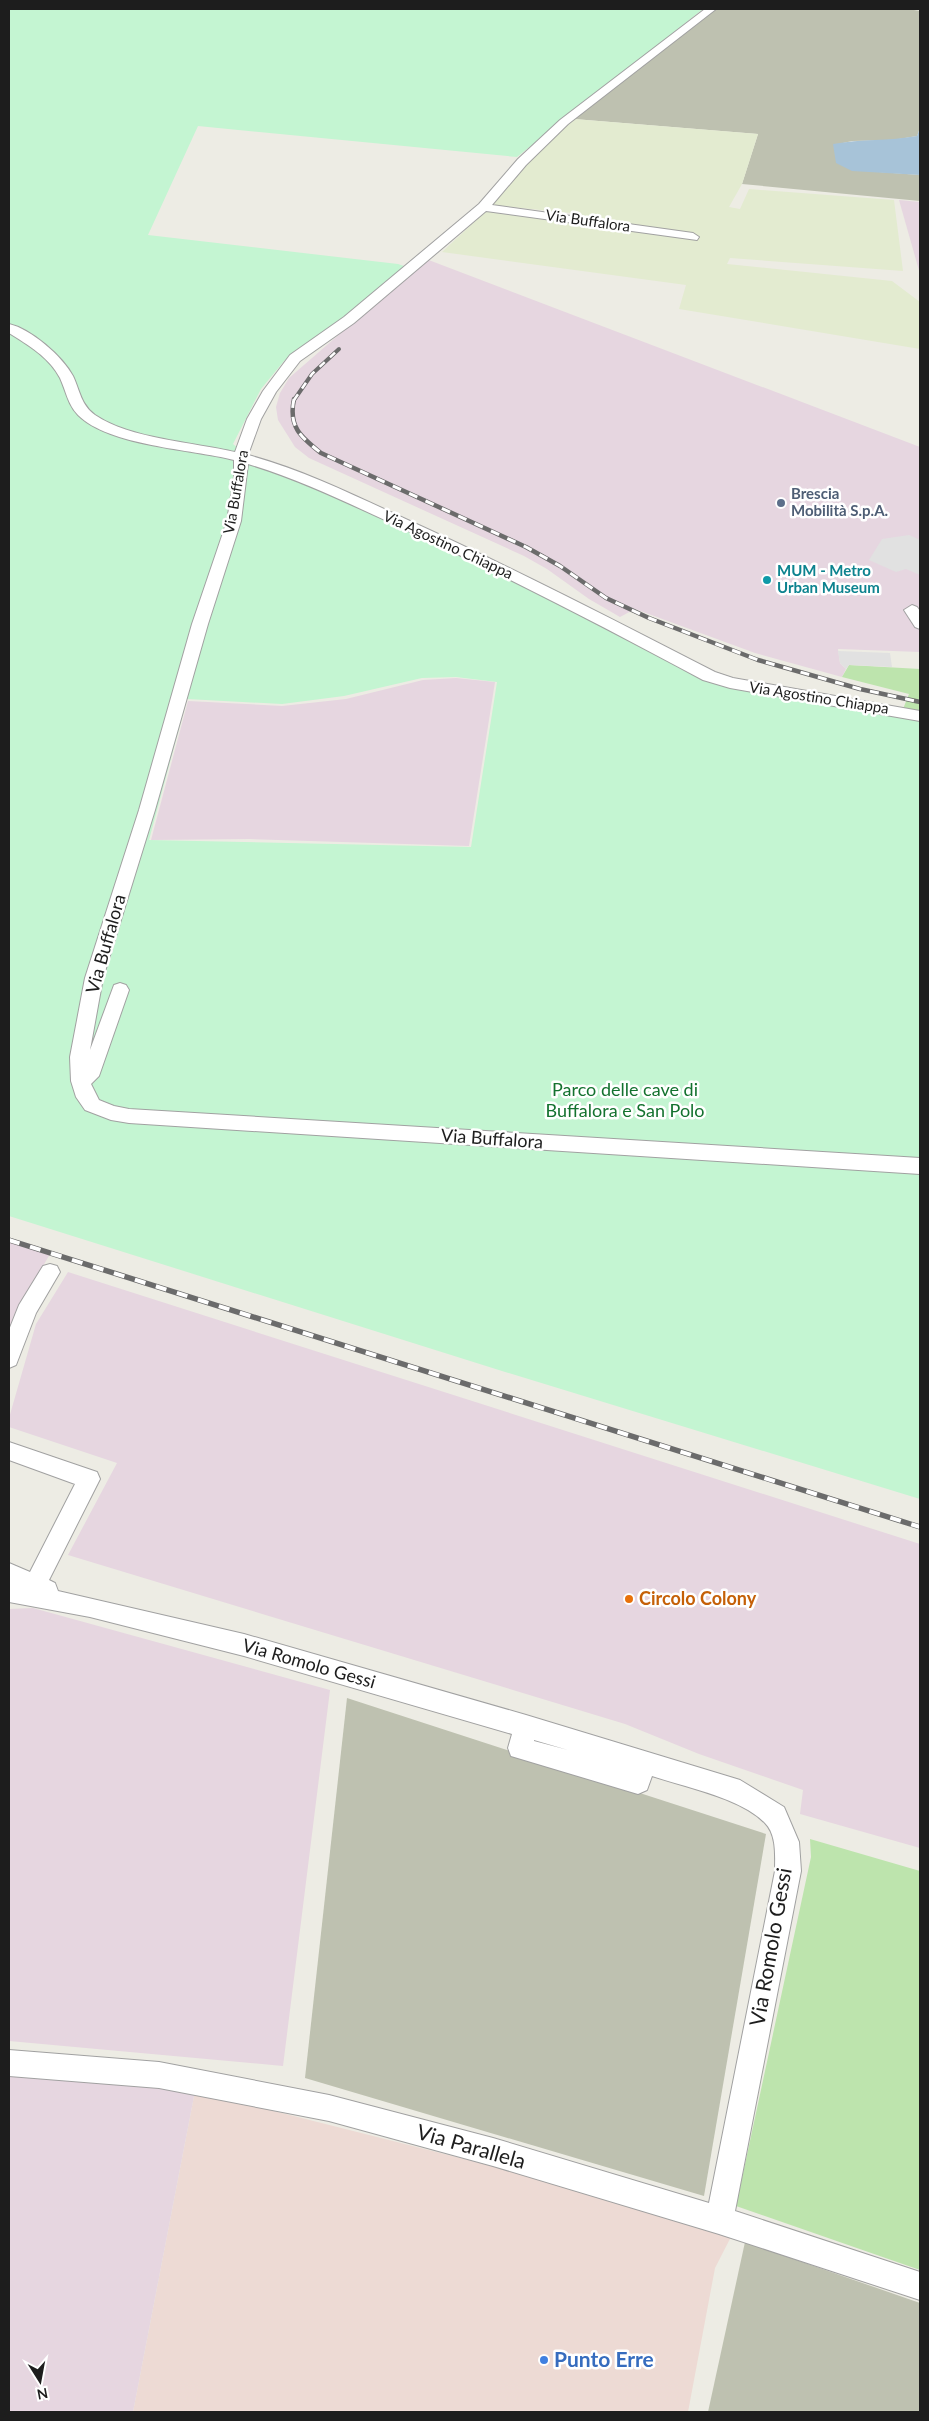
<svg xmlns="http://www.w3.org/2000/svg" width="929" height="2421" font-family="Lato,sans-serif">
<style>
.commercial{fill:#eddad4}
.industrial{fill:#e6d6e0}
.construction{fill:#bec1b0}
.farmland{fill:#e3ebd0}
.grass{fill:#bde4ad}
.park{fill:#c4f5d2;fill-rule:evenodd}
.parking{fill:#e1e1e1}
.water{fill:#a7c3d8}
.lines{fill:none;stroke-linecap:round;stroke-linejoin:round}
.minor-casing{stroke:#a1a1a1;stroke-width:2}
.minor{fill:#fff;fill-rule:evenodd}
.rail-far2-casing{stroke:#6b6b6b;stroke-width:4}
.rail-far1-casing{stroke:#6b6b6b;stroke-width:4.5}
.rail-casing{stroke:#6b6b6b;stroke-width:5.5}
.rail-far2{stroke:#fff;stroke-width:2.5;stroke-dasharray:7;stroke-linecap:butt}
.rail-far1{stroke:#fff;stroke-width:3;stroke-dasharray:9;stroke-linecap:butt}
.rail{stroke:#fff;stroke-width:4;stroke-dasharray:11;stroke-linecap:butt}
.service-dot{fill:#5c6f8a;stroke:#fff;stroke-width:2}
.culture-dot{fill:#0f9aa8;stroke:#fff;stroke-width:2}
.food-dot{fill:#e8710a;stroke:#fff;stroke-width:2}
.shop-dot{fill:#3f7fe0;stroke:#fff;stroke-width:2}
.labels{text-anchor:middle;stroke-width:5;stroke-linejoin:round;paint-order:stroke}
.far-street-label{font-size:15px;fill:#1d1d1d;stroke:#fff}
.far-service-label{font-size:15px;font-weight:bold;fill:#4e5e75;stroke:#fff;text-anchor:start}
.far-culture-label{font-size:15px;font-weight:bold;fill:#0d838f;stroke:#fff;text-anchor:start}
.street-label{font-size:18px;fill:#1d1d1d;stroke:#fff}
.park-label{font-size:18px;fill:#14722f;stroke:#fff}
.food-label{font-size:18px;font-weight:bold;fill:#c56008;stroke:#fff;text-anchor:start}
.near-street-label{font-size:21px;fill:#1d1d1d;stroke:#fff}
.near-shop-label{font-size:21px;font-weight:bold;fill:#366cbe;stroke:#fff;text-anchor:start}
</style>
<rect width="100%" height="100%" fill="#edece4"/>
<polygon class="commercial" points="195,2091 567,2185 733,2233 715,2268 688,2412 133,2412"/>
<g class="industrial">
<polygon points="899,200 920,202 920,274"/>
<polygon points="426,259 920,447 920,652 838,649 840,663 846,669 842,677 755,653 635,609 620,617 589,599 547,569 524,556 309,458 295,447 278,420 276,407 280,393 289,378"/>
<polygon points="456,678 495,682 469,846 249,839 151,840 188,701 282,706 346,699 423,680"/>
<polygon points="9,1242 50,1254 17,1311 9,1336"/>
<polygon points="68,1272 920,1544 920,1848 800,1814 803,1790 699,1754 625,1724 68,1555 117,1463 9,1427 9,1418 36,1324"/>
<polygon points="33,1608 330,1690 283,2066 9,2041 9,1609"/>
<polygon points="9,2070 49,2072 195,2091 133,2412 9,2412"/>
</g>
<g class="construction">
<polygon points="715,9 908,9 920,11 920,128 917,136 893,140 852,141 834,145 852,170 920,175 920,201 742,184 758,134 574,119"/>
<polygon points="347,1698 766,1834 704,2196 305,2078"/>
<polygon points="745,2242 920,2303 920,2412 708,2412"/>
</g>
<polygon class="farmland" points="574,119 758,134 742,184 729,207 740,209 749,189 894,200 903,271 730,258 727,264 892,281 920,302 920,349 679,309 686,285 442,252 486,211 568,221 571,213 491,205 538,152"/>
<g class="grass">
<polygon points="849,665 920,669 920,713 903,709 909,694 842,677"/>
<polygon points="810,1839 920,1871 920,2270 736,2206 811,1857"/>
</g>
<path class="park" d="M9,9H703L517,157L198,126L148,235L398,264L407,267L345,318L284,361L261,389L233,444L258,465L331,494L556,598L702,679L920,721V1499L502,1371L9,1216ZM456,677L497,682L471,847L149,840L187,699L282,704L344,696L422,678Z"/>
<g class="parking">
<polygon points="909,535 920,540 920,575 906,569 896,572 869,560 882,539"/>
<polygon points="838,651 890,653 892,667 849,665 846,669 840,663"/>
</g>
<path class="water" d="M920,128V175L852,171L836,163L833,144C861,139 889,141 917,136Z"/>
<g class="lines">
<g class="minor-casing">
<g id="minor">
<path d="M705,9H716L568,124L526,165L492,205L693,233L699,237L697,240L486,211L354,323L300,361L276,392L261,419L248,455C304,470 358,497 410,521C513,568 614,620 715,672L733,678L920,711V721L730,688L703,680C604,627 504,575 402,528C352,505 301,480 248,464L241,521L208,624L155,810L103,978L90,1050L114,985L120,983L126,985L129,990L99,1076L91,1084L99,1100L114,1106L129,1109L920,1158V1174L129,1123L111,1120L85,1110L76,1097L71,1081L70,1057L85,978L139,810L192,624L227,521L234,477V460C191,449 109,446 78,415C68,405 66,391 60,378C49,357 28,345 9,333V324C31,329 62,356 73,376C80,391 81,405 95,415C130,439 193,442 235,452L247,419L263,391L290,355L344,317L479,204L518,159L560,120Z"/>
<polygon points="912,605 917,607 920,611 920,629 915,627 904,610"/>
<polygon points="50,1264 57,1266 60,1272 36,1313 16,1365 9,1368 9,1330 19,1305 43,1266"/>
<path d="M9,1442L97,1472L100,1479L49,1580L55,1583L58,1591L244,1634L526,1715L740,1780L784,1807L799,1842L801,1871L735,2211L920,2272V2300L719,2234L493,2166L329,2121L159,2088L9,2076V2050L159,2062L329,2095L493,2138L709,2203L775,1871C775,1856 777,1835 765,1823C741,1798 685,1787 652,1776L647,1790L638,1794L511,1756L508,1748L512,1734L244,1656L90,1617L9,1602V1563L30,1572L75,1484L9,1460ZM534,1740L568,1750L534,1741Z"/>
</g>
</g>
<use href="#minor" class="minor"/>
<g class="rail-far2-casing">
<polyline id="rail-far2" points="294,400 312,374 339,349"/>
</g>
<g class="rail-far1-casing">
<path id="rail-far1" d="M294,399C288,427 301,437 321,453L526,547L560,566L606,598L649,618L758,660L860,689L920,702"/>
</g>
<g class="rail-casing">
<polyline id="rail" points="9,1240 920,1527"/>
</g>
<use href="#rail-far2" class="rail-far2"/>
<use href="#rail-far1" class="rail-far1"/>
<use href="#rail" class="rail"/>
</g>
<circle class="service-dot" cx="781" cy="503" r="5"/>
<circle class="culture-dot" cx="767" cy="580" r="5"/>
<circle class="food-dot" cx="629" cy="1599" r="5"/>
<circle class="shop-dot" cx="544" cy="2360" r="5"/>
<g class="labels">
<g class="far-street-label">
<text transform="translate(588 221) rotate(8)" y="5">Via Buffalora</text>
<text transform="translate(236 492) rotate(-80)" y="5">Via Buffalora</text>
<text transform="translate(448 545) rotate(25)" y="5">Via Agostino Chiappa</text>
<text transform="translate(819 698) rotate(9)" y="5">Via Agostino Chiappa</text>
</g>
<g class="far-service-label">
<text x="791" y="499">Brescia<tspan x="791" dy="17">Mobilità S.p.A.</tspan></text>
</g>
<g class="far-culture-label">
<text x="777" y="576">MUM - Metro<tspan x="777" dy="17">Urban Museum</tspan></text>
</g>
<g class="street-label">
<text transform="translate(106 944) rotate(-74)" y="6">Via Buffalora</text>
<text transform="translate(492 1139) rotate(4)" y="6">Via Buffalora</text>
<text transform="translate(309 1664) rotate(16)" y="6">Via Romolo Gessi</text>
</g>
<g class="park-label">
<text x="625" y="1096">Parco delle cave di<tspan x="625" dy="21">Buffalora e San Polo</tspan></text>
</g>
<g class="food-label">
<text x="639" y="1605">Circolo Colony</text>
</g>
<g class="near-street-label">
<text transform="translate(771 1947) rotate(-80)" y="7">Via Romolo Gessi</text>
<text transform="translate(471 2147) rotate(16)" y="7">Via Parallela</text>
</g>
<g class="near-shop-label">
<text x="554" y="2367">Punto Erre</text>
</g>
</g>
<rect width="929" height="2421" fill="none" stroke="#1d1d1d" stroke-width="20"/>
<g transform="translate(40 2381) rotate(169)" stroke="#ffffff" stroke-width="4" paint-order="stroke">
<path d="M0-4L9 19L0 12L-9 19Z" fill="#1d1d1d"/>
<text y="-8" font-size="14" font-weight="bold" text-anchor="middle" fill="#1d1d1d">N</text>
</g>
</svg>
